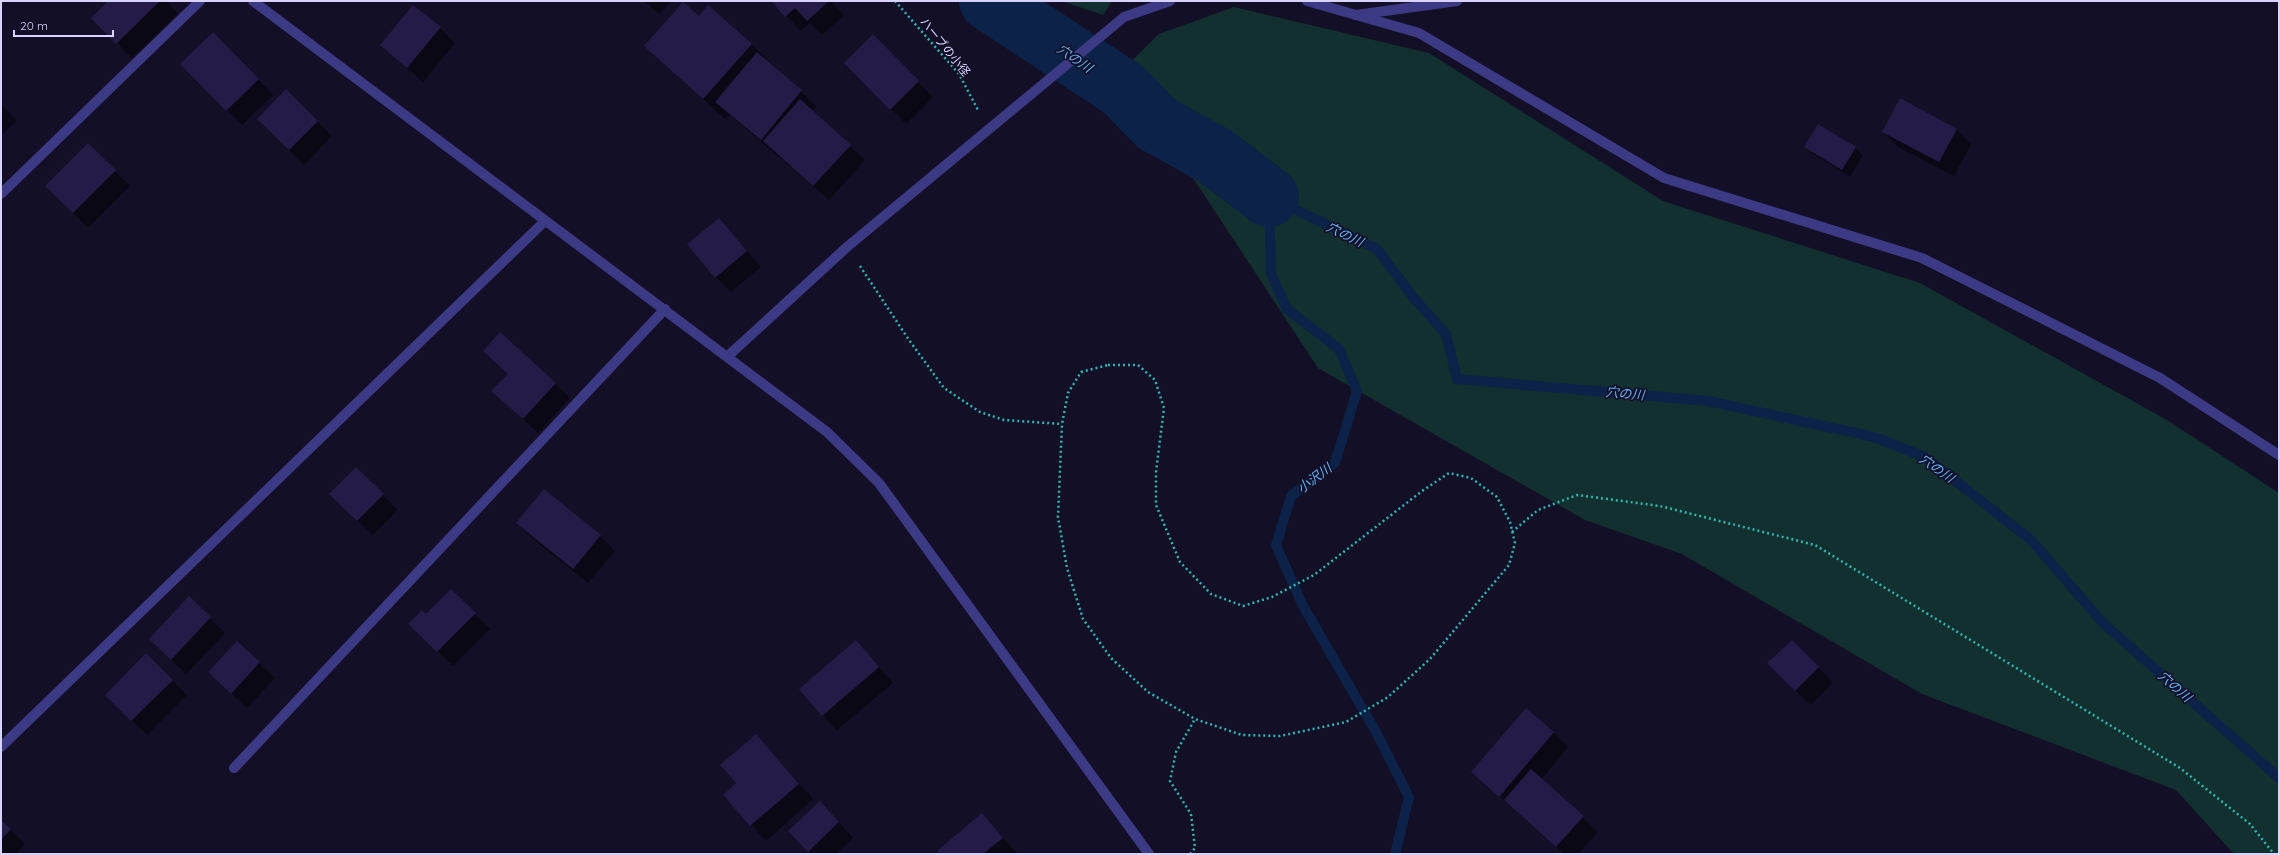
<svg xmlns="http://www.w3.org/2000/svg" width="2280" height="855" font-family="Quicksand,'Noto Sans JP',sans-serif">
<style>
.green{fill:#12302f}
.shadow{fill:#0007}
.lines{fill:none;stroke-linecap:round;stroke-linejoin:round}
.stream{stroke:#0c2248;stroke-width:10}
.river{stroke:#0c2248;stroke-width:60}
.building{fill:#241b47}
.path{stroke:#2fb8b0;stroke-width:2.5;stroke-dasharray:2 3;stroke-linecap:butt}
.service{stroke:#3d3a85;stroke-width:10}
.minor{stroke:#3d3a85;stroke-width:10}
.tertiary{stroke:#3d3a85;stroke-width:10}
.labels{text-anchor:middle;stroke-width:3.5;stroke-linejoin:round;paint-order:stroke}
.street-label{font-size:12px;fill:#d9d4ff;stroke:#130f26}
.water-label{font-size:13px;font-style:italic;fill:#62b6ff;stroke:#130f26}
</style>
<rect width="100%" height="100%" fill="#130f26"/>
<g class="green">
<polygon points="1061,1 1112,1 1103,15"/>
<polygon points="1234,7 1429,53 1663,201 1920,283 2167,420 2279,493 2279,854 2234,854 2176,790 1922,694 1682,554 1585,520 1318,368 1122,70 1159,34"/>
</g>
<g class="shadow">
<polygon points="110,1 166,1 178,13 132,58 92,18"/>
<polygon points="644,1 671,1 659,14"/>
<polygon points="772,1 831,1 844,15 822,35 810,23 801,31"/>
<polygon points="699,17 751,44 816,106 812,111 865,160 829,200 730,115 725,119 645,46"/>
<polygon points="440,28 455,43 423,82 381,45"/>
<polygon points="213,33 273,95 242,125 182,64"/>
<polygon points="873,36 933,97 906,124 846,63"/>
<polygon points="286,90 332,136 304,165 258,119"/>
<polygon points="1,104 17,121 1,135"/>
<polygon points="1956,129 1971,144 1954,176 1898,147 1883,132"/>
<polygon points="88,144 130,186 88,228 46,186"/>
<polygon points="1805,147 1855,148 1863,155 1850,177 1813,154"/>
<polygon points="719,219 761,267 731,292 716,277"/>
<polygon points="484,351 555,383 570,398 538,433 493,391 508,374"/>
<polygon points="356,468 398,510 373,535 345,509"/>
<polygon points="517,523 600,536 615,551 588,583 532,538"/>
<polygon points="451,590 490,629 453,666 409,624 426,615"/>
<polygon points="189,598 225,633 186,674 165,654"/>
<polygon points="856,641 893,683 837,730 822,715"/>
<polygon points="1792,641 1833,683 1810,705 1769,663"/>
<polygon points="237,642 275,678 247,708 224,687"/>
<polygon points="146,654 187,695 147,735 106,695"/>
<polygon points="1553,732 1568,747 1541,780 1598,832 1578,854 1564,854 1472,772"/>
<polygon points="756,736 813,799 766,841 724,795 738,783"/>
<polygon points="982,815 1017,853 941,854"/>
<polygon points="834,817 853,838 836,854 811,854 789,831"/>
<polygon points="1,821 25,844 16,854 1,854"/>
</g>
<g class="lines">
<polyline class="stream" points="1395,854 1409,797 1376,732 1302,604 1276,545 1291,496 1335,463 1357,391 1339,349 1287,309 1271,274 1269,197 1377,249 1413,297 1446,334 1457,379 1708,401 1874,437 1925,457 2031,540 2103,623 2279,778"/>
<polyline class="river" points="989,1 1124,90 1157,124 1215,156 1269,197"/>
</g>
<g class="building">
<polygon points="108,1 160,1 116,44 91,18"/>
<polygon points="771,1 829,1 807,21 795,8 785,17"/>
<polygon points="683,2 699,16 708,5 752,44 703,99 644,46"/>
<polygon points="413,5 441,27 407,68 380,45"/>
<polygon points="213,32 259,79 226,111 180,64"/>
<polygon points="873,34 919,81 890,110 844,63"/>
<polygon points="757,52 802,90 761,140 715,102"/>
<polygon points="286,89 318,121 289,150 257,119"/>
<polygon points="1900,98 1957,129 1939,162 1882,132"/>
<polygon points="800,99 851,145 813,186 763,141"/>
<polygon points="1818,124 1856,147 1842,170 1804,147"/>
<polygon points="88,143 116,170 73,213 45,186"/>
<polygon points="719,218 747,251 715,278 687,244"/>
<polygon points="500,332 556,383 523,419 491,391 508,374 483,351"/>
<polygon points="356,467 384,494 357,521 329,494"/>
<polygon points="544,489 601,535 573,569 516,523"/>
<polygon points="451,589 476,613 437,652 408,624 422,610 426,614"/>
<polygon points="189,596 211,617 171,660 149,639"/>
<polygon points="856,640 879,667 822,716 799,689"/>
<polygon points="1792,640 1819,667 1795,691 1767,663"/>
<polygon points="237,641 260,662 231,694 208,672"/>
<polygon points="146,653 173,680 131,721 105,695"/>
<polygon points="1526,708 1554,732 1499,797 1471,772"/>
<polygon points="756,734 799,784 750,826 723,795 736,783 720,765"/>
<polygon points="1531,769 1584,816 1556,847 1504,800"/>
<polygon points="820,801 839,822 808,852 788,831"/>
<polygon points="982,813 1003,838 983,854 940,854 937,851"/>
<polygon points="1,820 11,829 1,840"/>
</g>
<g class="lines">
<g class="path">
<polyline points="895,1 959,74 978,110"/>
<polyline points="860,266 909,340 944,388 980,412 1004,420 1062,424"/>
<polygon points="1108,365 1138,365 1155,380 1164,408 1156,472 1156,505 1180,562 1211,594 1243,606 1272,597 1314,575 1422,491 1449,473 1471,478 1497,497 1510,522 1515,543 1509,565 1430,659 1388,697 1346,722 1280,736 1242,735 1195,719 1148,692 1111,658 1083,619 1067,568 1058,517 1062,424 1068,393 1081,372"/>
<polyline points="1512,532 1538,510 1577,495 1660,506 1815,545 2180,768 2250,824 2274,854"/>
<polyline points="1190,854 1195,848 1191,814 1170,781 1176,752 1195,719"/>
</g>
<g class="service">
<polyline points="1356,15 1457,1"/>
<polyline points="234,768 665,309"/>
</g>
<g class="minor">
<polyline points="1307,1 1419,33 1664,178 1922,258 2160,378 2279,455"/>
<polyline points="1,194 200,1"/>
<polyline points="728,356 847,247 1124,17 1170,1"/>
<polyline points="1,747 545,221"/>
</g>
<polyline class="tertiary" points="253,1 827,432 879,483 1149,854"/>
</g>
<g class="labels">
<g class="street-label">
<text transform="translate(945 47) rotate(51)" y="4">ハーブの小径</text>
</g>
<g class="water-label">
<text transform="translate(1075 58) rotate(34)" y="5">穴の川</text>
<text transform="translate(1345 234) rotate(26)" y="5">穴の川</text>
<text transform="translate(1625 393) rotate(5)" y="5">穴の川</text>
<text transform="translate(1937 468) rotate(35)" y="5">穴の川</text>
<text transform="translate(1314 478) rotate(-37)" y="5">小沢川</text>
<text transform="translate(2175 686) rotate(41)" y="5">穴の川</text>
</g>
</g>
<rect width="2280" height="855" fill="none" stroke="#d9d4ff" stroke-width="4"/>
<path d="M14 30v6h99v-6" fill="none" stroke="#d9d4ff" stroke-width="2"/>
<text x="20" y="30" font-size="12" fill="#d9d4ff" stroke="#130f26" stroke-width="3" paint-order="stroke">20 m</text>
</svg>
